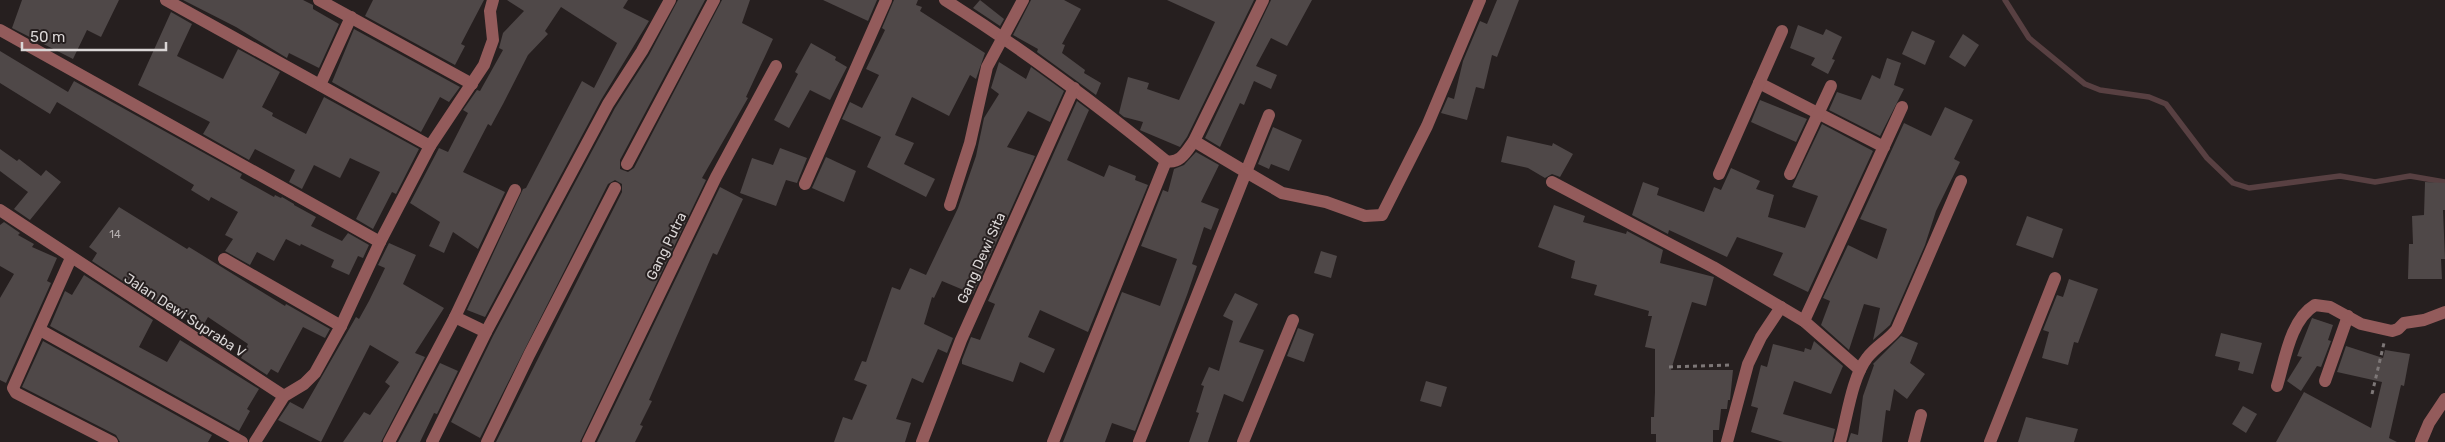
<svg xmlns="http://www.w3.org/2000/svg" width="2445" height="442" font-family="Rubik,sans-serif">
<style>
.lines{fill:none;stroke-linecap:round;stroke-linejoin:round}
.stream{stroke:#584042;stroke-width:5.5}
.building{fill:#4f4848}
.path{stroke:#7d7777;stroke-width:3;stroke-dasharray:4 4;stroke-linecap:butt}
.minor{stroke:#935b5b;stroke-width:12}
.labels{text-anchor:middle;stroke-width:4;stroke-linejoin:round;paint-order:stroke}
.number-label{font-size:11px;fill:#b7b2b2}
.street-label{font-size:14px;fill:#dad6d6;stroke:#261f1f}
</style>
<rect width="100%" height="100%" fill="#261f1f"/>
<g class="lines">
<polyline class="stream" points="2005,0 2029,38 2085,84 2100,90 2149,97 2166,104 2207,158 2233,183 2249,188 2340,176 2375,182 2410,176 2445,182"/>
</g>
<g class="building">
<polygon points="22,0 119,0 101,37 87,30 73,59 12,28"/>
<polygon points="183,0 303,0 313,5 313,9 339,24 319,68 289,53 287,58 236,27"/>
<polygon points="373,0 484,0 461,44 465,46 455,65 365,16"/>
<polygon points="507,0 628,0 623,8 649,21 601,100 485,317 467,310 523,189 526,188 582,81 594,88 617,43 561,7 545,31 548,34 528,55 503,104 491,126 488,124 463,172 505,192 478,249 453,232 444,253 429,246 440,222 410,203 439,148 448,152 468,113 463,110 477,90 480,91 503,50 499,48 503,33 524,11"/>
<polygon points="678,0 705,0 620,160 620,169 628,172 634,168 722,0 750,0 742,23 773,39 746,97 748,98 702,178 706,180 580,442 496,442 622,192 622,184 615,180 608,184 480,438 451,422 493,336 615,108 649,55"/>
<polygon points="823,0 877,0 868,21"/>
<polygon points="894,0 918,0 916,5 922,7 920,11 985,53 976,79 970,75 949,116 912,97 895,135 914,143 904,164 935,179 926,197 867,167 881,137 842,119 850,102 862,108 879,75 866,69 885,30 882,28"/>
<polygon points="980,0 1004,19 1000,26 973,8"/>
<polygon points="1031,0 1064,0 1081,9 1062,44 1065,45 1062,53 1085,70 1084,73 1101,83 1096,95 1037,52 1038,49 1013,35"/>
<polygon points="1167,0 1254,0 1187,137 1180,147 1142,131 1140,130 1143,122 1124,117 1119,113 1128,77 1149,83 1147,89 1179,100 1215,22"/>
<polygon points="1271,0 1312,0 1287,46 1271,38 1256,66 1277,75 1271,89 1254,81 1244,105 1240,103 1220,147 1205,138"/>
<polygon points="1497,0 1519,0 1497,57 1492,55 1484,89 1476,87 1467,120 1441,113 1448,97 1454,99 1463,61 1480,21 1487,24"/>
<polygon points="171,12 192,24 177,56 223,79 238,49 280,72 262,107 273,113 272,116 306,134 324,97 419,149 396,194 392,192 373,229 356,219 380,172 350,158 340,178 314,165 302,189 289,182 295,170 255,149 249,160 203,134 210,122 138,85"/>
<polygon points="1798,25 1823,35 1826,29 1842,37 1832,59 1835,60 1828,74 1811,65 1815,58 1790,48"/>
<polygon points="354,29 460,87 449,102 440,97 421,132 332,82"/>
<polygon points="1912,31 1935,41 1925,65 1902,54"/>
<polygon points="1963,34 1979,45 1965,67 1949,57"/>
<polygon points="811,43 836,57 835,60 847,67 830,100 810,90 789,128 774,120 798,74 795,72"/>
<polygon points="0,51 68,92 74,81 242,174 240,178 274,197 275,195 281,198 282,197 294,204 294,205 316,217 311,226 342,241 348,233 369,245 363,258 358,256 349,275 331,267 334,260 301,244 300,246 286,239 274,261 257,252 250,265 225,251 233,239 225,235 238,212 211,197 209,201 191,190 194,185 57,102 50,114 0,83"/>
<polygon points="1887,58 1901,63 1894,85 1904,89 1880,136 1829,110 1837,92 1861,100 1872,75 1880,79"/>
<polygon points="999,62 1026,79 1031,67 1064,91 1050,122 1028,111 1007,147 1035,156 973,294 942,281 934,298 932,297 924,324 953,338 947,353 938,349 923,383 912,378 896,419 911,423 905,442 834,442 843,417 852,420 867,385 854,380 862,361 866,362 892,287 900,290 910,268 926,275 958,208 976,156 984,118 999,94 991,88"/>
<polygon points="1760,100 1807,119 1796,142 1751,122"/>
<polygon points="1077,101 1089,110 1067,160 1104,177 1109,165 1136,176 1135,180 1148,185 1088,332 1040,310 1028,337 1055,349 1044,373 1020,362 1013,382 962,364 962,360 971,337 980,340 995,304 988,301"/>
<polygon points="1945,107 1973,120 1954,159 1960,162 1936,211 1925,245 1890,325 1873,340 1880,308 1864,304 1849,350 1821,325 1830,301 1823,298 1848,245 1877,259 1887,229 1860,219 1904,123 1931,136"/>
<polygon points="1822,124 1873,151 1808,292 1773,275 1783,253 1737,237 1727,257 1669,230 1668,234 1632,215 1643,182 1659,188 1657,195 1704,212 1714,187 1721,190 1731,168 1760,181 1756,189 1774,195 1768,217 1805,228 1818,196 1792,187"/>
<polygon points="1273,127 1302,140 1289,171 1271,164 1269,169 1258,164"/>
<polygon points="1507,136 1552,146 1553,143 1573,154 1560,177 1552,174 1545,178 1528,168 1501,162"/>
<polygon points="780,148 807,158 797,183 786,180 776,206 740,193 752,158 773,165"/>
<polygon points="0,149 17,161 19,159 41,176 46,170 61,182 30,220 14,209 28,192 0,171"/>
<polygon points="1196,152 1219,165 1201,202 1219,209 1211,230 1204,227 1192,264 1197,266 1187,295 1135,431 1112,423 1105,442 1063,442 1122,292 1160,306 1177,259 1141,246 1163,190 1168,192 1174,169 1184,165"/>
<polygon points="826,157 856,171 844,202 812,188"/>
<polygon points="2425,182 2445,183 2445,210 2443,210 2445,259 2441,259 2442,279 2408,279 2409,244 2413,244 2412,216 2424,215"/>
<polygon points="720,187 743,199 717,255 713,253 649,400 652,401 640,425 643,426 635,442 597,442"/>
<polygon points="1554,205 1585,216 1583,222 1626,234 1627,231 1663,250 1660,263 1714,277 1706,306 1692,302 1671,370 1733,370 1730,400 1728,400 1727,409 1721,409 1719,430 1713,430 1713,442 1656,442 1656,434 1651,434 1651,417 1654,417 1655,392 1655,349 1645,347 1652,316 1648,316 1649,311 1594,295 1597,285 1571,278 1575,261 1538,247"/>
<polygon points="119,207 187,249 189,247 285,306 286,304 330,329 325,338 303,327 278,373 271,369 267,375 241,358 248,344 208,317 204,324 164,301 161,306 92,261 97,253 89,247"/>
<polygon points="2027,216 2063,229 2053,258 2016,245"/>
<polygon points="4,222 20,233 18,235 34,244 32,247 57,258 47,281 51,283 6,383 0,380 0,298 14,274 0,266 0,225"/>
<polygon points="389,243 416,255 403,284 444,308 415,353 425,357 381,442 343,442 364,412 370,415 390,386 385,382 399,362 370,345 321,442 278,420 290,402 303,409 356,317 359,319 369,301 385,268 378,265"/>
<polygon points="1321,251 1337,256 1331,278 1314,273"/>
<polygon points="84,275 153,320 139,347 167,362 180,340 259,389 247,409 250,411 239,431 50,326 65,291 72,295"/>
<polygon points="2069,279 2098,289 2078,343 2074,342 2068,365 2042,358 2049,332 2043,330 2057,295 2063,297"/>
<polygon points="1235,293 1258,304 1239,342 1264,350 1243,402 1224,394 1208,442 1189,442 1199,413 1196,412 1204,386 1201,385 1209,367 1219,371 1233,321 1223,316"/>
<polygon points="2312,318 2333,325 2328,340 2331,341 2321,367 2317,366 2301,391 2287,381 2302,357 2297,356"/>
<polygon points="1298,328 1314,334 1304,362 1287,356"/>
<polygon points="2221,333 2262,343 2253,374 2238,370 2240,362 2215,356"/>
<polygon points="1901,336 1918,343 1910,363 1925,374 1907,399 1894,389 1890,411 1886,410 1882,442 1848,442 1851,433 1858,435 1863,396 1874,365 1873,364"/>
<polygon points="43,341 212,435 208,442 120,442 116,435 22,387"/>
<polygon points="1814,341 1843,366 1831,394 1794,381 1783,414 1835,429 1832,442 1783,442 1751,432 1758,408 1751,406 1761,365 1767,367 1773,344 1804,352 1805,348 1811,350"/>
<polygon points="2346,346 2383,358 2385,350 2410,354 2404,386 2401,385 2389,438 2397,442 2276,442 2304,392 2371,428 2382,382 2337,372"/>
<polygon points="440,363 458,371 437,414 434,413 420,442 398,442"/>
<polygon points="1426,381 1447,387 1441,407 1420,401"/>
<polygon points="2243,406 2257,414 2246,433 2232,424"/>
<polygon points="2026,417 2078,429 2074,442 2018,442"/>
</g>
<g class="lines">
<g class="path">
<polyline points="1669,367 1732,365"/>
<polyline points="2372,394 2384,343"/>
</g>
<g class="minor">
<polyline points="166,0 430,146"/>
<polyline points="319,0 472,84"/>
<path d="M945,0C1023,49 1095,103 1166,161C1180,164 1186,152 1194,141L1263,0"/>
<polyline points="0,30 380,242"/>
<polyline points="1759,83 1884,147"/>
<polyline points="320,85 351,17"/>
<polyline points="1194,141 1246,172 1269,115"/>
<polyline points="627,164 714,0"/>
<polyline points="1719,174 1782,31"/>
<polyline points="1790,174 1831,86"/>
<polyline points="1552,182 1713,267 1804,321 1860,370"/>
<polyline points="805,184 886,0"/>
<polyline points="950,205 970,143 987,67 1023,0"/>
<polyline points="0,210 284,396"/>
<polyline points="71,258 13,388 16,393 112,442"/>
<polyline points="224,259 341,326"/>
<polyline points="1804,321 1902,107"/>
<polyline points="40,330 242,442"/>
<polyline points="486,332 455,317 515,190"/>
<polyline points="2325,381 2348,316"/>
<path d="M2277,386C2285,360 2290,320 2315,305L2330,307L2361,324L2392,331L2398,329L2404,323L2424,320L2445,312"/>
<polyline points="255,442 284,396 304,384 315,373 341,326 380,242 430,146 484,65 493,40 490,11 493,0"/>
<polyline points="389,442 455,317"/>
<polyline points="432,442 486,332 608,104 642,51 670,0"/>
<polyline points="487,442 529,355 615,188"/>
<polyline points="588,442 716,177 776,66"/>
<polyline points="922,442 961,340 1074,88"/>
<polyline points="1053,442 1166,161"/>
<polyline points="1139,442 1246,172 1282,193 1326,202 1365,216 1382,215 1427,126 1480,0"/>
<polyline points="1243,442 1293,320"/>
<polyline points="1727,442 1748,364 1761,337 1781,307"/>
<path d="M1840,442C1847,418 1852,377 1867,358C1876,346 1889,340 1897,329L1961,181"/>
<polyline points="1914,442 1921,415"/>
<polyline points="1990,442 2055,278"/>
<polyline points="2421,442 2429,423 2445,399"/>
</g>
</g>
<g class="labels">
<g class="number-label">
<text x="115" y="238">14</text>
</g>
<g class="street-label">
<text transform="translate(666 246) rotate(-64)" y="5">Gang Putra</text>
<text transform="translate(981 258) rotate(-66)" y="5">Gang Dewi Sita</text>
<text transform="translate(185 315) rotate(33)" y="5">Jalan Dewi Supraba V</text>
</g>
</g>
<path d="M22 42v8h144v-8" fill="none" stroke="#dad6d6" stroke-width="2.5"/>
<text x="30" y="42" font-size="15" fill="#dad6d6" stroke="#261f1f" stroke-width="4" paint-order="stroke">50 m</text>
</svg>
